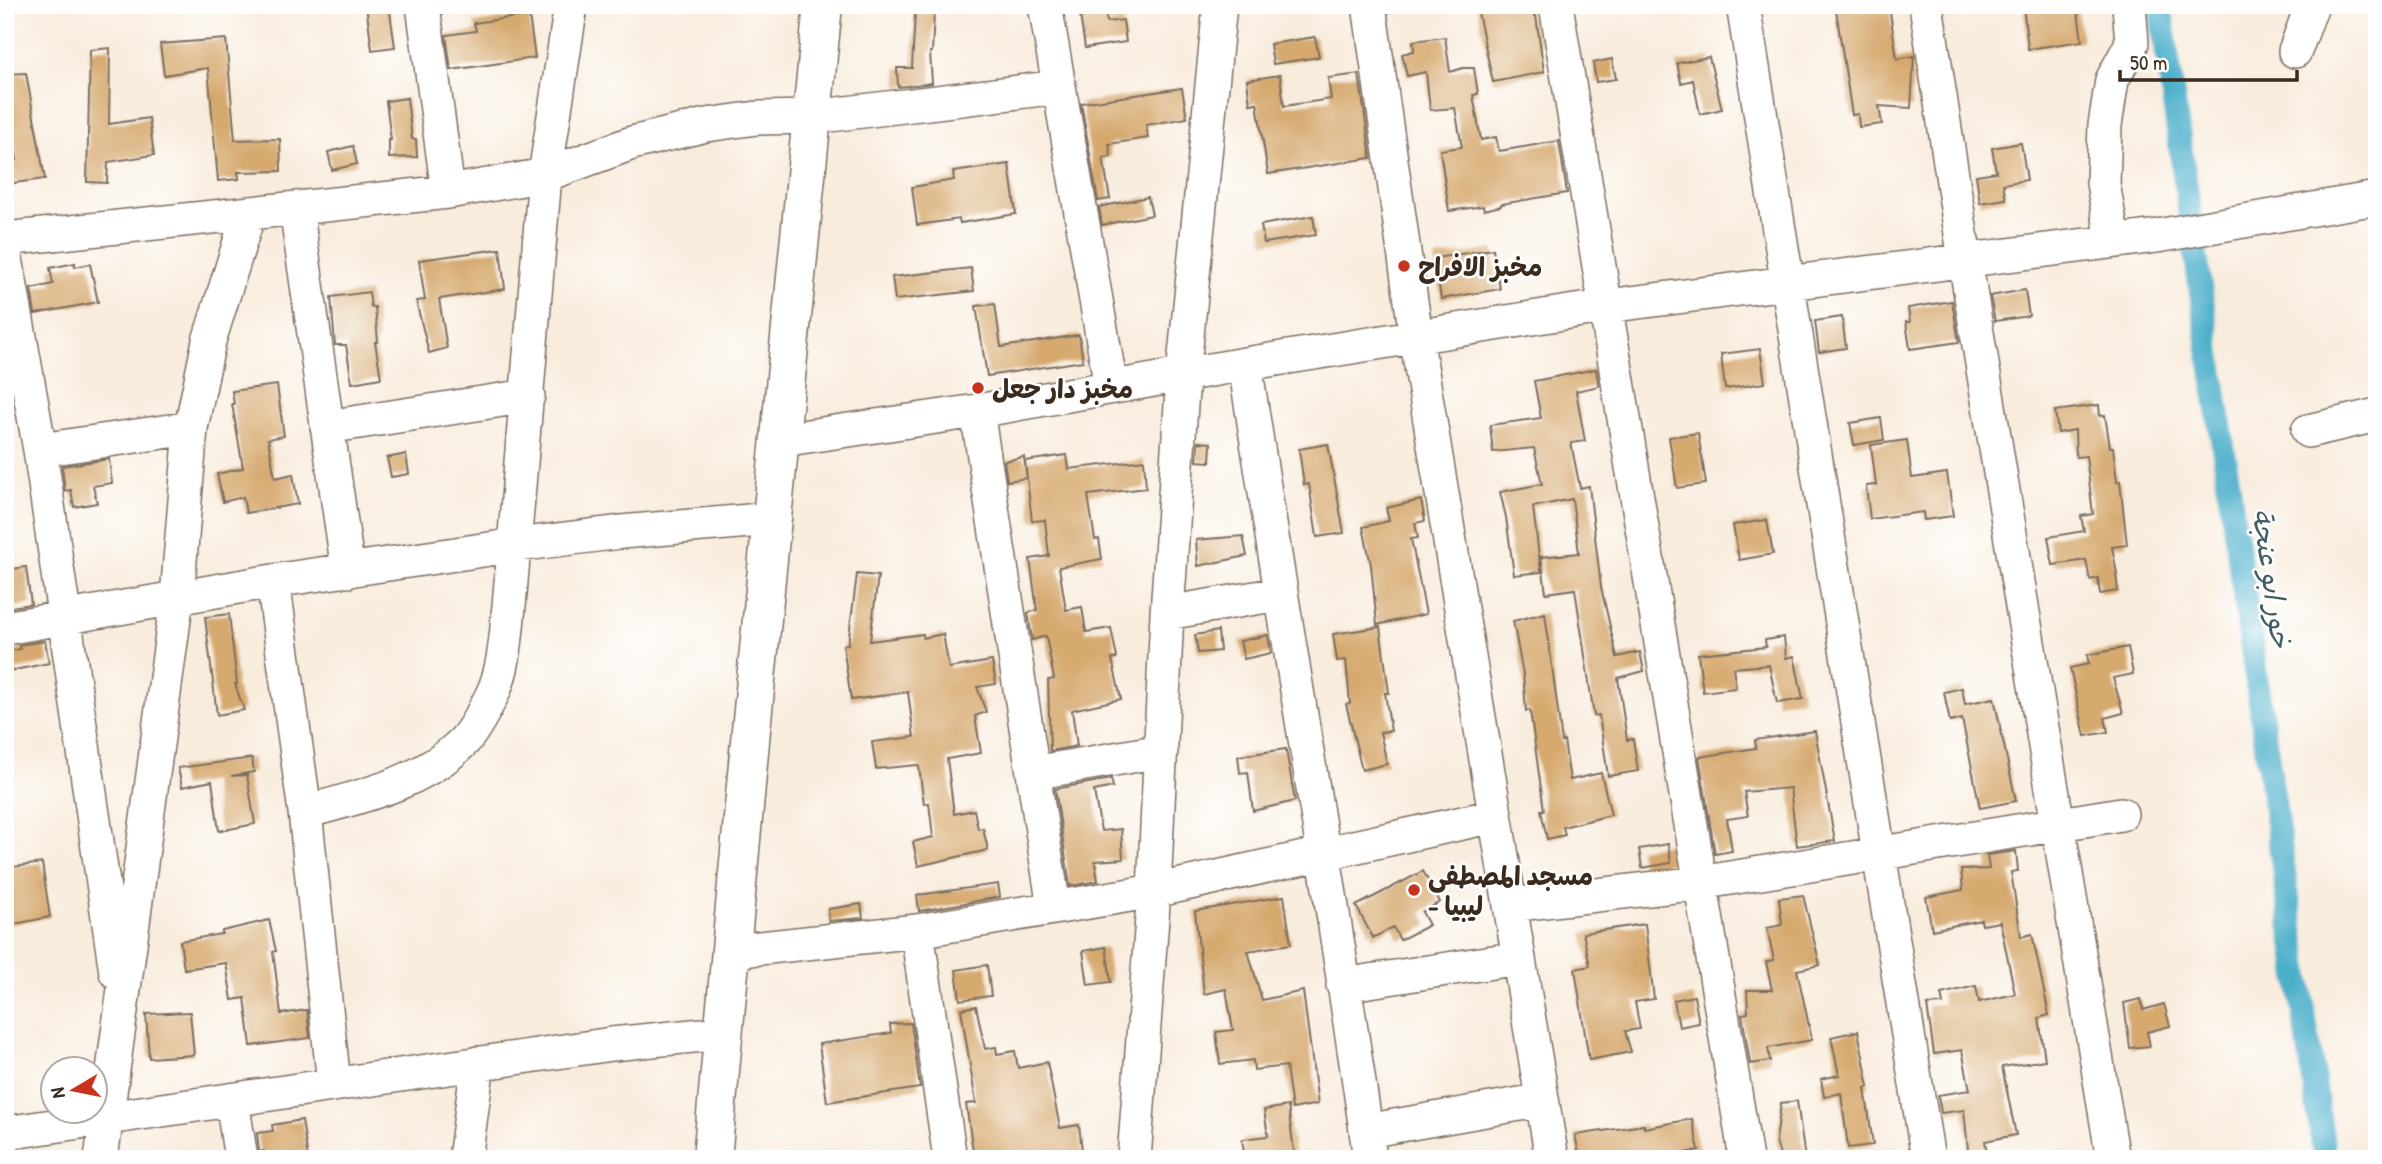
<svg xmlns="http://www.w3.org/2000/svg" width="2382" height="1164" font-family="'Patrick Hand','Playpen Sans Arabic',sans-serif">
<rect width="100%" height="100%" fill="#fff"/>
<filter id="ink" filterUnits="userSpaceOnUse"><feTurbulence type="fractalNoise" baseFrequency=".0143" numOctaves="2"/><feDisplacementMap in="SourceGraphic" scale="14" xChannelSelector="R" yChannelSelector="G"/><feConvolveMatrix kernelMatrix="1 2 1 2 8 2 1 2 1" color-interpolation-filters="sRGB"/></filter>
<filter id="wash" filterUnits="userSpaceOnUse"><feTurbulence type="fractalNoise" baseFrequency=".00686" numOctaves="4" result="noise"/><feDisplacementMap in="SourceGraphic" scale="28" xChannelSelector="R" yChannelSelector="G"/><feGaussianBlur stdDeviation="1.57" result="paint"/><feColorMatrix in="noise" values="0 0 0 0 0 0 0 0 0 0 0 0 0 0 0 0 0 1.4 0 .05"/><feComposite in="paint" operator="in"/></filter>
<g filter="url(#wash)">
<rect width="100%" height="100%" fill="#f8ecdc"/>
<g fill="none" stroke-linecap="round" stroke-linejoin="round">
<path stroke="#4bafca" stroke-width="24" d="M 2160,5 L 2325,1159"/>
</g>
<g id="blocks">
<path fill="#d6a96e" d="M 366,5 L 389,5 L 395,47 L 372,50 Z
M 1490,5 L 1531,5 L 1534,16 L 1536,16 L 1544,72 L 1493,82 L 1477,8 Z
M 1874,5 L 1889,5 L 1897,59 L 1914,56 L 1911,108 L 1879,106 L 1882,124 L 1859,127 L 1858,114 L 1852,115 L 1836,10 Z
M 2023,5 L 2077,5 L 2082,41 L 2028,49 Z
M 1105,11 L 1107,22 L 1123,20 L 1126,42 L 1085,48 L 1080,15 Z
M 915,12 L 934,13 L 932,52 L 930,52 L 932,83 L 898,87 L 897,68 L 912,68 Z
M 529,15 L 535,58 L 451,70 L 446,35 L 476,31 L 474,23 Z
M 1315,37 L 1319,57 L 1273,64 L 1270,44 Z
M 1445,37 L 1450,72 L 1463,68 L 1474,68 L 1478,94 L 1473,95 L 1481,140 L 1496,137 L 1499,151 L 1559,141 L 1567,193 L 1501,204 L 1501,206 L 1484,210 L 1483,206 L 1449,211 L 1440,150 L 1462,147 L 1455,108 L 1430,110 L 1426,72 L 1407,76 L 1402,54 L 1414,51 L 1413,41 Z
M 226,39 L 235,140 L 280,139 L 281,171 L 238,172 L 239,179 L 218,181 L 208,68 L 164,75 L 160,44 Z
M 110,48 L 109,124 L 149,118 L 154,155 L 108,162 L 107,183 L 87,182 L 90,50 Z
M 1709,57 L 1722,109 L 1700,114 L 1693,80 L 1681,83 L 1677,63 Z
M 1612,59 L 1616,79 L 1596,82 L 1593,63 Z
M 26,73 L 45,179 L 5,184 L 5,162 L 17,160 L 5,74 Z
M 1359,74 L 1371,158 L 1268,174 L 1257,103 L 1250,104 L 1247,80 L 1280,75 L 1284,106 L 1331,99 L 1328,78 Z
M 1182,88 L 1187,118 L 1146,125 L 1148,138 L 1109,144 L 1111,157 L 1103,158 L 1110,199 L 1098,201 L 1081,103 Z
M 407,98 L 412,139 L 416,139 L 417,157 L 389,158 L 389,140 L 391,140 L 386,101 Z
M 2021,143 L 2027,180 L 2003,184 L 2006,199 L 1980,203 L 1976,175 L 1996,172 L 1992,148 Z
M 353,146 L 357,164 L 332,170 L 328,152 Z
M 1009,164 L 1016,214 L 960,223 L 959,219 L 917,225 L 912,187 L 954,180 L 953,172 Z
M 1148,197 L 1152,215 L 1102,225 L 1099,207 Z
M 1313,216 L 1316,235 L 1264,243 L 1261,225 Z
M 500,249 L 505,289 L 439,299 L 447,348 L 429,353 L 416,301 L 425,300 L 419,260 Z
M 1493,249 L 1500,289 L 1441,299 L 1435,258 Z
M 75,263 L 75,267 L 90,264 L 98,302 L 35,314 L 31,289 L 53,284 L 50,268 Z
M 971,268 L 974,291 L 895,300 L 892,277 Z
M 2025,290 L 2029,316 L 1995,321 L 1990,296 Z
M 369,292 L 371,307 L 375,307 L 378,342 L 375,342 L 381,378 L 352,383 L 346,345 L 335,345 L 331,297 Z
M 1952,301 L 1959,342 L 1910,349 L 1906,322 L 1910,322 L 1908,308 Z
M 995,304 L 1001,347 L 1079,335 L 1083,361 L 987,376 L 976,306 Z
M 1842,317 L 1846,348 L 1819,352 L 1815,321 Z
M 1760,349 L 1765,383 L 1725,389 L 1721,354 Z
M 1596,369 L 1599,386 L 1576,391 L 1585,441 L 1571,443 L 1580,488 L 1589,486 L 1601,587 L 1617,657 L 1640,652 L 1644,671 L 1618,678 L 1627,740 L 1633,739 L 1638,771 L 1608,776 L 1599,715 L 1594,716 L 1575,589 L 1546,593 L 1541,557 L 1579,553 L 1572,499 L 1533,507 L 1541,572 L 1514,575 L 1506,517 L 1500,492 L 1542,484 L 1534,448 L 1493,452 L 1490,425 L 1541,418 L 1534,381 Z
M 277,385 L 284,436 L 268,439 L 275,478 L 293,474 L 298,504 L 246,513 L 243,497 L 223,502 L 217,474 L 243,468 L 232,404 L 234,404 L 232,391 Z
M 2099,405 L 2100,416 L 2105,415 L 2110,447 L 2113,447 L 2117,482 L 2120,481 L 2127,545 L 2112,547 L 2117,574 L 2116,574 L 2118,591 L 2100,594 L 2098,578 L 2090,580 L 2086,560 L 2053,565 L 2048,537 L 2084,531 L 2081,516 L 2093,514 L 2086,456 L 2076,457 L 2075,430 L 2058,433 L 2055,411 Z
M 1881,418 L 1884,440 L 1854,445 L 1850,423 Z
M 1698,433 L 1706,484 L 1677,488 L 1669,437 Z
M 1907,440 L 1912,478 L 1947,473 L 1953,516 L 1924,520 L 1923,512 L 1870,519 L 1866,486 L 1876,485 L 1871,445 Z
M 1198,442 L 1211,443 L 1210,462 L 1197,461 Z
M 1328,444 L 1344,533 L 1317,537 L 1309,484 L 1304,485 L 1299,449 Z
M 406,454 L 409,474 L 391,477 L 387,458 Z
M 1067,455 L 1069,469 L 1144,460 L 1146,488 L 1088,495 L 1095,540 L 1099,539 L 1102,559 L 1059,567 L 1066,610 L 1082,607 L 1086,632 L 1111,628 L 1117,658 L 1112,659 L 1121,699 L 1072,710 L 1077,746 L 1050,751 L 1048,680 L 1054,679 L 1046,636 L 1032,640 L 1028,613 L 1037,610 L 1030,559 L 1049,556 L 1045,520 L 1032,521 L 1025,461 Z
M 1024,457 L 1027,478 L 1007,481 L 1004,461 Z
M 109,459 L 112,483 L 93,486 L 97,503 L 74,507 L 71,490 L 65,491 L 62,466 Z
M 1421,500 L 1425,521 L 1415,523 L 1418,538 L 1411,539 L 1426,614 L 1377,625 L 1371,565 L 1363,527 L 1389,521 L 1386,508 Z
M 1767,520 L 1773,554 L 1739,560 L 1733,525 Z
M 1243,536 L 1247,556 L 1198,566 L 1196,540 Z
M 26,567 L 31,604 L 5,608 L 5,570 Z
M 857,574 L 878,576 L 870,641 L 923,634 L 923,638 L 943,634 L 949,668 L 992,661 L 996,684 L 977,687 L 986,712 L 975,716 L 981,753 L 947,759 L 954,814 L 974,810 L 978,829 L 983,828 L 988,850 L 918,866 L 913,842 L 933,837 L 929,803 L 924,804 L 919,767 L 917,765 L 876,769 L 872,742 L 914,737 L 908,692 L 851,700 L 843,645 L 848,644 Z
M 1545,613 L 1562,742 L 1564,741 L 1570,780 L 1601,773 L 1611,815 L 1563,827 L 1565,835 L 1547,839 L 1541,810 L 1544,810 L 1530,710 L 1526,711 L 1523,674 L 1513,621 Z
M 229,614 L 237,684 L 235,684 L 244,710 L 217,715 L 205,617 Z
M 1380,627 L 1389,693 L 1385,693 L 1391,731 L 1380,732 L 1387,764 L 1362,770 L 1346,704 L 1350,703 L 1346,660 L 1337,661 L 1333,634 Z
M 1218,631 L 1220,651 L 1198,653 L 1195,635 Z
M 1268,635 L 1271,653 L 1244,659 L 1240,641 Z
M 1784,637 L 1786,658 L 1794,656 L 1803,699 L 1777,703 L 1769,665 L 1733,668 L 1736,688 L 1703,692 L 1698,654 L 1766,647 L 1765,640 Z
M 45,641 L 49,663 L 5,672 L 5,652 L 20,649 L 19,645 Z
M 2128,647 L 2133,674 L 2113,678 L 2123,713 L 2105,718 L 2108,732 L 2085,736 L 2070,668 L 2089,664 L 2087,655 Z
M 1962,688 L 1965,704 L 1994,698 L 2016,801 L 1980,808 L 1962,719 L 1950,722 L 1944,692 Z
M 1815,731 L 1835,841 L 1797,846 L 1790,788 L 1744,792 L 1748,816 L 1727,819 L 1732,851 L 1715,854 L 1699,757 L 1756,748 L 1755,740 Z
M 1286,749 L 1295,801 L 1253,811 L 1248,772 L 1240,773 L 1238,756 Z
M 252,758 L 254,772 L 231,776 L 247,775 L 255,824 L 219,831 L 212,781 L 182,787 L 178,768 Z
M 1111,779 L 1113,787 L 1094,791 L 1101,831 L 1121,829 L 1123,859 L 1095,861 L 1098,881 L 1070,886 L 1055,789 Z
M 1668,844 L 1671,863 L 1642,868 L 1639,849 Z
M 2016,851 L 2018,871 L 2011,872 L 2021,937 L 2032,934 L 2049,1015 L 2039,1018 L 2045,1060 L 2002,1067 L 2016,1135 L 1985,1141 L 1988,1159 L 1969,1159 L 1964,1110 L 1941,1113 L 1938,1095 L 1970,1090 L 1962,1050 L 1934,1054 L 1927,1005 L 1943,1004 L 1941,994 L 1976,986 L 1979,1002 L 2015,994 L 2000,922 L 1982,925 L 1981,920 L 1932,930 L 1926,897 L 1963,890 L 1961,870 L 1989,869 L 1987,855 Z
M 42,863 L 50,917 L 5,926 L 5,868 Z
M 1423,871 L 1440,902 L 1422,912 L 1429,925 L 1400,940 L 1393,927 L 1373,938 L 1356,906 Z
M 998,884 L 1000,897 L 919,911 L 917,895 Z
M 1803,895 L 1820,965 L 1797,970 L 1812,1040 L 1768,1048 L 1770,1061 L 1750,1064 L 1742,1014 L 1748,1013 L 1747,990 L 1772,990 L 1766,962 L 1774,960 L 1767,928 L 1782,925 L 1779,898 Z
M 1284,896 L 1291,944 L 1248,951 L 1262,1000 L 1303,991 L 1318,1104 L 1292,1109 L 1286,1066 L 1254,1070 L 1253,1060 L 1220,1064 L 1216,1032 L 1233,1030 L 1226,989 L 1204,994 L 1195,911 Z
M 861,904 L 863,918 L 829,921 L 828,909 Z
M 269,920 L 276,951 L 273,952 L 281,1014 L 307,1010 L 310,1038 L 251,1046 L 245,998 L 232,1000 L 226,963 L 184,969 L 180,941 L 222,934 L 222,931 Z
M 1645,924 L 1654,999 L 1635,1002 L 1640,1029 L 1625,1031 L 1631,1052 L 1589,1060 L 1575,969 L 1590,966 L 1583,933 Z
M 1106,947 L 1111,982 L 1088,985 L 1083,951 Z
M 987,965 L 991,996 L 960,1000 L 956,970 Z
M 1694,996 L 1699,1023 L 1679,1027 L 1674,1000 Z
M 2141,999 L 2143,1010 L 2164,1004 L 2170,1026 L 2147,1032 L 2150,1046 L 2130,1048 L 2124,1003 Z
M 976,1006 L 985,1049 L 996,1047 L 997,1054 L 1015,1051 L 1018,1068 L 1047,1062 L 1060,1128 L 1079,1125 L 1083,1159 L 1005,1159 L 1004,1154 L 974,1158 L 966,1104 L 976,1103 L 961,1009 Z
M 190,1012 L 194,1055 L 149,1058 L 146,1014 Z
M 911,1023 L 920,1088 L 827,1102 L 819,1044 L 891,1033 L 890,1024 Z
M 1858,1031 L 1869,1087 L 1865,1088 L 1873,1145 L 1848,1148 L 1841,1093 L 1824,1097 L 1821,1079 L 1839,1075 L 1831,1037 Z
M 1797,1101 L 1805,1159 L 1781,1159 L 1776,1141 L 1781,1103 Z
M 1288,1106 L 1295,1159 L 1245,1159 L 1242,1139 L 1268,1136 L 1264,1110 Z
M 1692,1119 L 1699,1150 L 1657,1159 L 1580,1159 L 1575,1135 L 1644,1125 L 1644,1128 Z
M 302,1120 L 308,1159 L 265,1159 L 264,1151 L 259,1152 L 257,1133 L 273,1131 L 272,1125 Z"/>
</g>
</g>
<g filter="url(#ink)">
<use href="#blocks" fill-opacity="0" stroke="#7d6e60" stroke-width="2"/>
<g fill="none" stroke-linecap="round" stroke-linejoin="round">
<defs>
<path id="minor" d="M 423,5 L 448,192
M 1045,5 L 1111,387
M 1369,5 L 1416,336 L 1552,1159
M 1556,5 L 1746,1159
M 1743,5 L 1928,1159
M 1926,5 L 1965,260 L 2113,1159
M 2295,51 L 2312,5
M 296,208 L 348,571
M 5,239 L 448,192 L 545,175 L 632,143 L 706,125 L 757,118 L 813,117 L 1059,87
M 2113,241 L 2103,183 L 2105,125 L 2112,80 L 2132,43 L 2129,5
M 5,253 L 40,450 L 116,972
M 1245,364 C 1285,629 1333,893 1370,1159
M 977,411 L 1054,908
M 327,427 L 528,396
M 2308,431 L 2377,415
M 781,440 L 977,411 L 1245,364 L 1607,306 L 2157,236 L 2377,198
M 40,450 L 191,428
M 273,581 L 305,812 L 334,1084
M 1167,613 L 1279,594
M 5,628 L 273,581 L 516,545 L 621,532 L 773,519
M 1033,773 L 1161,751
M 305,812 C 360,797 423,783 464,741 C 475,729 485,709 492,695 C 505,668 506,635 509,606 L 545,175 L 571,5
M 1510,905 L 1700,883 L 2121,814
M 917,931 L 950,1159
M 732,951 L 917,931 L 1154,891 L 1494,816
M 1343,985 L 1519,958
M 232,1100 L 241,1159
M 1366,1131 L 1542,1100
M 5,1133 L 612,1044 L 723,1033
M 101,1159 L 177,597 L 191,428 L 209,341 L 249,213
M 465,1159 L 478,1063
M 1134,1159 L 1154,891 L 1167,613 L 1183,376 L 1220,5"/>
<path id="highway" d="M 712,1159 L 751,730 L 823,5"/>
</defs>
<use href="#minor" stroke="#7d6e60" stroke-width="36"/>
<use href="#highway" stroke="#7d6e60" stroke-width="41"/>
<use href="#minor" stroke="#fff" stroke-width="33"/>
<use href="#highway" stroke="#fff" stroke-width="38"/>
</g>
</g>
<g fill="#c8321e" stroke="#fff" stroke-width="2.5">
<circle cx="1404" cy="266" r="7"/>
<circle cx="978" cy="388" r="7"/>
<circle cx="1414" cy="890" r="7"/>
</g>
<g text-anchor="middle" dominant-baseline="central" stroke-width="5" stroke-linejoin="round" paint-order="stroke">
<g font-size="26" font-weight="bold" fill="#3b2a1e" stroke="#fff" text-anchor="start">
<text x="1418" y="266">مخبز الافراح</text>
<text x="992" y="388">مخبز دار جعل</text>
<text x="1428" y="875">مسجد المصطفى<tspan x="1428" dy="30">- ليبيا</tspan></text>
</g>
<g font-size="28" font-style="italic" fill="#415f63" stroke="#fff">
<text transform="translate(2272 578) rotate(82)">خور ابو عنجة</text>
</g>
</g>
<rect width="2382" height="1164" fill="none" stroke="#fff" stroke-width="28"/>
<g transform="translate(74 1090) rotate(260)"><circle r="33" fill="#ffffff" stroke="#b1aaa5" stroke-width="2"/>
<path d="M0-5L12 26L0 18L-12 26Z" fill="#c8321e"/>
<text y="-10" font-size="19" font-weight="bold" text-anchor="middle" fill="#3b2a1e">N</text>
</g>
<path d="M2120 70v10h177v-10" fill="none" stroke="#3b2a1e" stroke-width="3.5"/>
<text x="2130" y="70" font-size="21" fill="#3b2a1e" stroke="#ffffff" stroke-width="5" paint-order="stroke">50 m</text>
</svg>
